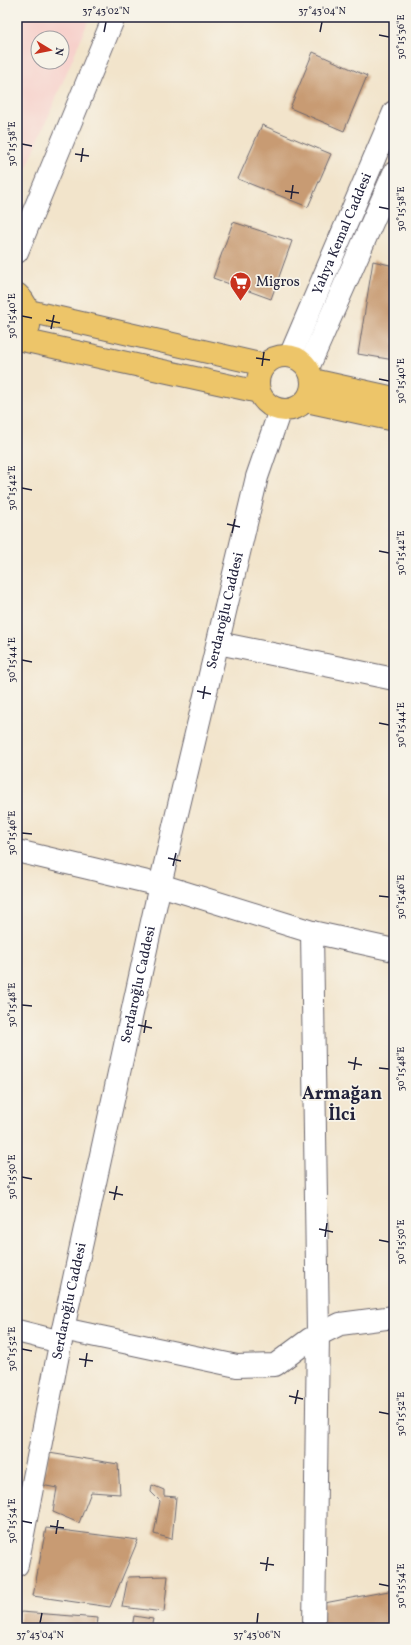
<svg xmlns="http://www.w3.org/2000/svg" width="411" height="1645" font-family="Vollkorn,serif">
<rect width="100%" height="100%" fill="#f7f3e8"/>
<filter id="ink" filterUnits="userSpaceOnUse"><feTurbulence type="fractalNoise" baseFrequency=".025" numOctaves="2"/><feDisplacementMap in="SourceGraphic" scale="8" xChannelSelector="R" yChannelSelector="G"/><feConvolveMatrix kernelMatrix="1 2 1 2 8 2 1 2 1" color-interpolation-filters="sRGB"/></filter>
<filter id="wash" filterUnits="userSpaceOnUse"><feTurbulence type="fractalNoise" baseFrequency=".012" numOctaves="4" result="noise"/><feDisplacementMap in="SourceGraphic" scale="16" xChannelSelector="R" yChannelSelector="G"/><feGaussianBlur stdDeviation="0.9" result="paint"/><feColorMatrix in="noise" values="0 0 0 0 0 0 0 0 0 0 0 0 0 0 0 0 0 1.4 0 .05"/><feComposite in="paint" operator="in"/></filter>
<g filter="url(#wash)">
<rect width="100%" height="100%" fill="#f2e4cb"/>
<path fill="#f7d0cb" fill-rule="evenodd" d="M 17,17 L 90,17 L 17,191 ZM 38,38 L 62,38 L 62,62 L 38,62 Z"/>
<g id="blocks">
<path fill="#c89b73" d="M 313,52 L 367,76 L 344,131 L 290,108 Z
M 262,125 L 331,154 L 308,207 L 238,179 Z
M 233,222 L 292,241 L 271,299 L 213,278 Z
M 373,261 L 394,266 L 394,360 L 358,354 Z
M 49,1453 L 118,1464 L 120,1494 L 91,1492 L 79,1523 L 53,1512 L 57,1488 L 41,1485 Z
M 152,1485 L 164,1490 L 164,1496 L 176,1497 L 172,1539 L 154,1534 L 160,1501 L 151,1492 Z
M 46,1528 L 138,1540 L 110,1607 L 33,1596 Z
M 168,1576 L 164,1612 L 122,1607 L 128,1577 Z
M 394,1590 L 394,1628 L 321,1628 L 319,1604 Z
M 21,1612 L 98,1618 L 97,1628 L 18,1628 Z
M 134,1616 L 153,1619 L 151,1628 L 132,1628 Z"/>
</g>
</g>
<g filter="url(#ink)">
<use href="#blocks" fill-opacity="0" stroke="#6b666d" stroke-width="1"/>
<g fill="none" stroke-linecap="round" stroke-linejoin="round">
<defs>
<g id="minor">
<path d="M 17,252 L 114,17"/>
<path id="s1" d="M 290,356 L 394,112"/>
<path d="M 308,368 L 394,173"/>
<path d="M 218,643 L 394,679"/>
<path d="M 17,851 L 160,885 L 312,932 L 394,950"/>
<path d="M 312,932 L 318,1334 L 314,1628"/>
<path d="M 63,1329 L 237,1366 L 275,1365 L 310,1339 L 340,1324 L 394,1317"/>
<path d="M 17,1331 L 61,1342"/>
<path id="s2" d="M 17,1565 L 63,1329 L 160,885 L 257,477 L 280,410"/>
</g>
<path id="major" d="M 17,294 C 26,302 31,314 29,326
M 29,311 L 264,365
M 22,340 L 259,392
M258 383a27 27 0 1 1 54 0a27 27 0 1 1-54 0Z
M 313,380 L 394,398
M 306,401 L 394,420"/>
</defs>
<use href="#minor" stroke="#6b666d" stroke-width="24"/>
<use href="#major" stroke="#6b666d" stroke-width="24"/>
<use href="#minor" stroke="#fff" stroke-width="22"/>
<use href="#major" stroke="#edc569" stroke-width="22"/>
</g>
</g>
<path fill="none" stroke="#22223b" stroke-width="1.5" d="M 104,32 L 106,22M 320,32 L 322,22M 379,35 L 389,37M 22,144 L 32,146M 75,154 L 89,156M 81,162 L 83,148M 285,191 L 299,193M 291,199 L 293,185M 379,207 L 389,209M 22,316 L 32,318M 46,320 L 60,323M 51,329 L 54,315M 256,358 L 270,360M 262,366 L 264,352M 379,379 L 389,381M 22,488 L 32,490M 227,524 L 240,527M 232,533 L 235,519M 379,551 L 389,553M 22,660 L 32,662M 197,691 L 211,694M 203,699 L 205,686M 379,723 L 389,725M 22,833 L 32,834M 168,858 L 181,861M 173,866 L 176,853M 379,896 L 389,897M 22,1005 L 32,1006M 138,1025 L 152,1028M 144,1033 L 146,1020M 348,1062 L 362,1065M 379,1068 L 389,1069M 354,1070 L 356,1057M 22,1177 L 32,1179M 109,1192 L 123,1195M 114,1200 L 117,1186M 319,1229 L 333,1232M 325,1237 L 327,1223M 379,1240 L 389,1242M 22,1349 L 32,1351M 79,1359 L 93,1361M 85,1367 L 87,1353M 289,1396 L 303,1399M 295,1404 L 298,1390M 379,1412 L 389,1414M 22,1521 L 32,1523M 50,1526 L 64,1528M 56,1534 L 58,1520M 260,1563 L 274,1565M 266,1571 L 268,1557M 379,1584 L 389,1586M 40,1623 L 42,1613M 257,1623 L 258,1613"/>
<defs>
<symbol id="supermarket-pin" viewBox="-11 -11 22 30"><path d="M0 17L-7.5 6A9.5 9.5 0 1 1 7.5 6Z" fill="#c8321e" stroke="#f7f3e8"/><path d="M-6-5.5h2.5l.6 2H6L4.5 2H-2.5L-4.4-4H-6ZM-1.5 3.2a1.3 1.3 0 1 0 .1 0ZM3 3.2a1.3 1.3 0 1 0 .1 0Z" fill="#fff"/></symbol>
</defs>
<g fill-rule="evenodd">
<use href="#supermarket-pin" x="228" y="270" width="25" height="34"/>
</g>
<g text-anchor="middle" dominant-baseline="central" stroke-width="3.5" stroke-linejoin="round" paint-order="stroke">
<g font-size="14" fill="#22223b" stroke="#f7f3e8">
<text stroke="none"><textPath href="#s1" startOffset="133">Yahya Kemal Caddesi</textPath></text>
<text stroke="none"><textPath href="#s2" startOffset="977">Serdaroğlu Caddesi</textPath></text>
<text stroke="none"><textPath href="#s2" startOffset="593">Serdaroğlu Caddesi</textPath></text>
<text stroke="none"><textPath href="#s2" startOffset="269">Serdaroğlu Caddesi</textPath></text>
</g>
<g font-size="14" fill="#22223b" stroke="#f7f3e8" text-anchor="start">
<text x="256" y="282">Migros</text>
</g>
<g font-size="18" font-weight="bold" fill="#22223b" stroke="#f7f3e8">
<text x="342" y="1094">Armağan<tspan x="342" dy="21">İlci</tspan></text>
</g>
</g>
<rect width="411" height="1645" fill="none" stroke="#f7f3e8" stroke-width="44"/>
<g transform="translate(50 50) rotate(100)"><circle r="19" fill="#f7f3e8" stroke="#a29fa3"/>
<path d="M0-3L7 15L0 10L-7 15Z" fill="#c8321e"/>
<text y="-6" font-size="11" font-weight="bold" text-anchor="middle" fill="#22223b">N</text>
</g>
<rect x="22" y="22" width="367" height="1601" fill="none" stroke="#22223b" stroke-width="1.5"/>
<g font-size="10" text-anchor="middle" fill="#22223b">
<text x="106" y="14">37°43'02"N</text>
<text x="322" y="14">37°43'04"N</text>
<text transform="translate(400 37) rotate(-90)" y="4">30°15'36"E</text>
<text transform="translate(11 144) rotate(-90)" y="4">30°15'38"E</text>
<text transform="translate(400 209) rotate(-90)" y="4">30°15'38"E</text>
<text transform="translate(11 316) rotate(-90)" y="4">30°15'40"E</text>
<text transform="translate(400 381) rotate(-90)" y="4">30°15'40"E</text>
<text transform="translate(11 488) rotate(-90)" y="4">30°15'42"E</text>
<text transform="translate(400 553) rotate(-90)" y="4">30°15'42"E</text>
<text transform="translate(11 660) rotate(-90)" y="4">30°15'44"E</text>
<text transform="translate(400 725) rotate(-90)" y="4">30°15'44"E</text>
<text transform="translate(11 833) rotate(-90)" y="4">30°15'46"E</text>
<text transform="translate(400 897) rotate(-90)" y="4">30°15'46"E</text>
<text transform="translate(11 1005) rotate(-90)" y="4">30°15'48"E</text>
<text transform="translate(400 1069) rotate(-90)" y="4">30°15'48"E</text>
<text transform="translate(11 1177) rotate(-90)" y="4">30°15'50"E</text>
<text transform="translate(400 1242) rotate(-90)" y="4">30°15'50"E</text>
<text transform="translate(11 1349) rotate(-90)" y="4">30°15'52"E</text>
<text transform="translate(400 1414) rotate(-90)" y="4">30°15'52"E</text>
<text transform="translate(11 1521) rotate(-90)" y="4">30°15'54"E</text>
<text transform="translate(400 1586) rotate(-90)" y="4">30°15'54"E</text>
<text x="40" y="1638">37°43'04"N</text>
<text x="257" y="1638">37°43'06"N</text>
</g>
</svg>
